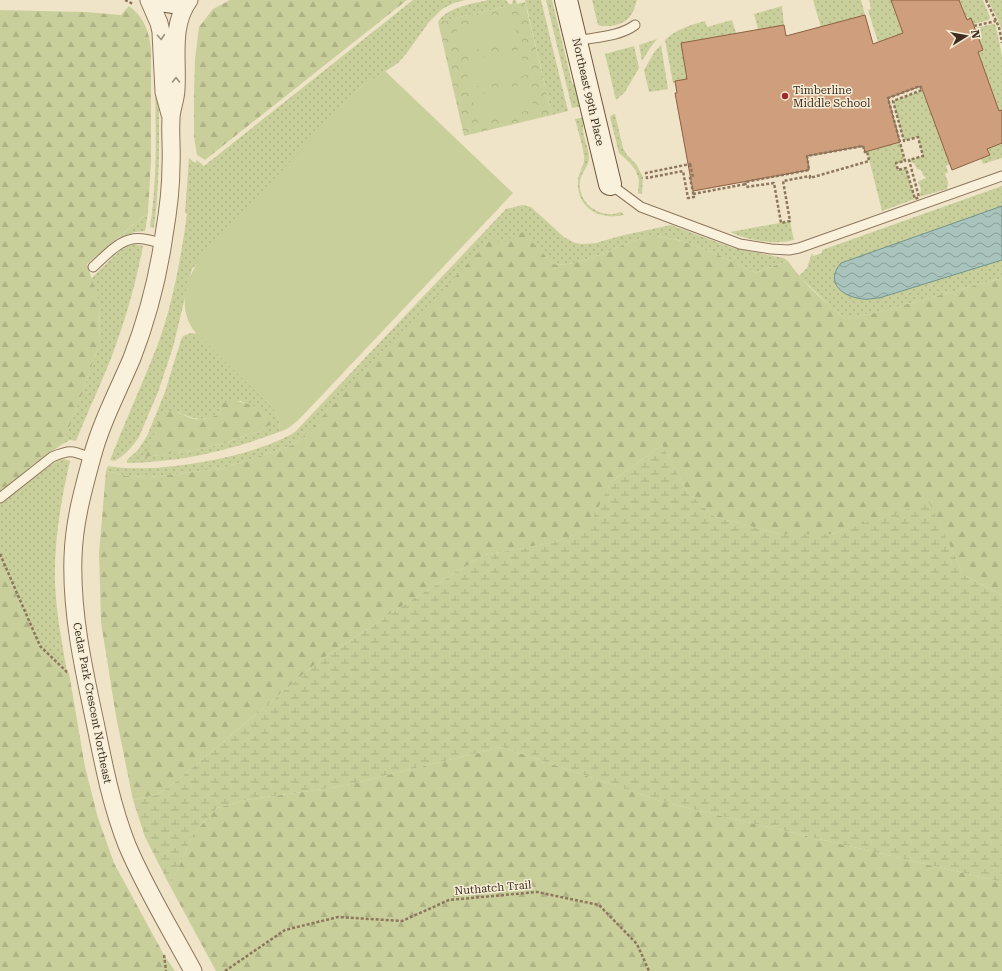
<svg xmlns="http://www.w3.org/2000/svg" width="1002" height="971" font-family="'Roboto Serif',serif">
<defs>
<pattern id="grass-dots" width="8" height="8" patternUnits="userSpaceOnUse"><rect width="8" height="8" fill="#c9cf9b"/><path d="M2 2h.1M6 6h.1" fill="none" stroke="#aeb285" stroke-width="1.8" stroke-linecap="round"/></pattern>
<pattern id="forest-firs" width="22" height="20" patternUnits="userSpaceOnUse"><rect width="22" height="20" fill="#c9cf9b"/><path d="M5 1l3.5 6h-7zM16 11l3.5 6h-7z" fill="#aeb285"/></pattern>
<pattern id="wetland-marsh" width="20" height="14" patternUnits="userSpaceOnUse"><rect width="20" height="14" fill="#c9cf9b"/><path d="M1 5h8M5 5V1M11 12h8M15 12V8" fill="none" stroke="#aeb285"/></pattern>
<pattern id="park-crowns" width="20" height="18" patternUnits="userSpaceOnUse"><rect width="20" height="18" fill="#c9cf9b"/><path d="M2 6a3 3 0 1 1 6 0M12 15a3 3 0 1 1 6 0" fill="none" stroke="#aeb285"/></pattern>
<pattern id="water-waves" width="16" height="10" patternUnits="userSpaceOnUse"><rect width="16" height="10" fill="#a9c4bc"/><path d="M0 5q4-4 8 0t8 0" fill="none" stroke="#8ba098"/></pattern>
</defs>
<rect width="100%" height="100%" fill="#f0e4c8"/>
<path fill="url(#grass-dots)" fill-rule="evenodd" d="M 413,0 L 465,0 L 454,3 L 442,9 L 429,22 L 406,54 L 398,63 L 360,88 L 192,269 L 173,347 L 158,392 L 139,437 C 133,446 125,455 115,461 L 110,460 C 125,421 143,383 158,344 C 173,302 181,258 187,214 L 185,213 L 189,158 L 195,163 L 197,160 L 204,166 Z
M 488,0 L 506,0 L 509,4 L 512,4 L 513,0 L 516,0 L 517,4 L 438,22 C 447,7 472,4 488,0 Z
M 525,0 L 541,0 L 568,111 L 552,115 Z
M 546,0 L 552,0 L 572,83 L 578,88 L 584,106 L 572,108 Z
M 592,0 L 637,0 C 635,5 634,11 631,15 C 625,25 608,28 598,25 Z
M 813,0 L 861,0 L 865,15 L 821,27 Z
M 869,0 L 891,0 L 903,33 L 878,42 L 868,10 L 871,9 Z
M 959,0 L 983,0 L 990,17 L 989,20 L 973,24 L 971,19 L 967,20 Z
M 988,0 L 1002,0 L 1002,29 Z
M 782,6 L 784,25 L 758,29 L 754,14 Z
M 732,20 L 736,33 L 681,43 L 687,79 L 673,83 L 665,40 C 676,29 691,25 705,21 L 707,27 Z
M 993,24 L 995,24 L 996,27 L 1002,55 L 1002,115 L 1000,111 L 997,111 L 992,100 L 994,98 L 978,52 L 983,50 L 975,28 Z
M 657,39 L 650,48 L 642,61 L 639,45 Z
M 661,45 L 668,89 L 649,92 L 644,70 L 655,51 Z
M 634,46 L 639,68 L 625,92 L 616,100 L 605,54 Z
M 154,48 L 158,48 C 158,108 162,168 154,228 L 150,227 C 159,168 155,108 154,48 Z
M 922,90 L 950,164 L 946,166 L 948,172 L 945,174 L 948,182 L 947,189 L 919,197 C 921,192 922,188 918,183 L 919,181 L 926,178 L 923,175 L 921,170 L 917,169 L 914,163 L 910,162 L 909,160 L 923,156 L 918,137 L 904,141 L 893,101 Z
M 615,114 L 623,148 L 627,155 L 636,164 L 643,177 L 642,194 L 638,193 L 639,180 L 636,171 L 630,163 L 619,153 L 610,117 L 612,115 Z
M 586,117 C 586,121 583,124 583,128 C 583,138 589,148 589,158 C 589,166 581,173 580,181 C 578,199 592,213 609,214 C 613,215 617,213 621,212 L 624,215 C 600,221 576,208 578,181 C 578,174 583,168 584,161 C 586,155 577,127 575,119 Z
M 900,142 L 905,161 L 896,164 L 898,170 L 906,168 L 915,199 L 882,211 L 867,151 Z
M 1002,143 L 1002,158 L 983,164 L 981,159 L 990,155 L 987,149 Z
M 1002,186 L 1002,206 L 841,263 C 836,272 832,277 837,287 L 864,299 L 879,298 L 1002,260 L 1002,278 L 875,313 L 846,318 L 831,307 L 799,276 L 807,268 L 812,253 L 813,256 L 822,253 L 822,250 Z
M 523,205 L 531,207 L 564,237 L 575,243 L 582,244 L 596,243 L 620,236 L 671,225 L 733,248 L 784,258 L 788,261 L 755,273 C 731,261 675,232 649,237 C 622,242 579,269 553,264 L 523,233 L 514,235 L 302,438 L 293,445 L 220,469 L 150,477 L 127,476 L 106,471 L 108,466 C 154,475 255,457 295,432 L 506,209 Z
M 148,212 L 145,231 L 135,232 L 118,238 Z
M 790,221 L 794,240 C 771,245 751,241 730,232 Z
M 132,244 L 143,246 C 136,283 126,318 113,353 C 102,382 88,411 76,441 L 70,440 L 61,445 L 72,421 L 99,345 L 100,306 L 91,279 L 121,249 Z
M 191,333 L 198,334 L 274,409 L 280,422 L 279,432 C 229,451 181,462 127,463 L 127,460 L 138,450 L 147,436 L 165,392 L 181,340 L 183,336 ZM 241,401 L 267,414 L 263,430 L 224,443 L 192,451 L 145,457 L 178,412 C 194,419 201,422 219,414 L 222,404 Z
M 64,459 L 70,461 C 61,500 54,541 55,582 C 56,612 62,642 67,672 L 40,646 L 0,554 L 0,500 L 57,461 Z"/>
<path fill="url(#forest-firs)" d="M 230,0 L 407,0 L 205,160 L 197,155 L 194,137 L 194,94 L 195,59 L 199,27 L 213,9 Z
M 129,6 C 144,17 149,31 151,49 L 151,161 L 148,212 L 87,264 L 100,306 L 99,345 L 72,421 L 61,445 L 30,467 L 0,495 L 0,10 L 85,12 L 121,15 Z
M 523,232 L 553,264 C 579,269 622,242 649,237 C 675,232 731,261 755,273 L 788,261 C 804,284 824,302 846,318 L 875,313 L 1002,278 L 1002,595 L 964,575 L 929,503 L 831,534 L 780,534 L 715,517 L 688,493 L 662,445 L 611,482 L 588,530 L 555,542 L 484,555 L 405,604 L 319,661 L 174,783 L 156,795 L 133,800 L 116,716 L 101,622 L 99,553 L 106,471 L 127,476 L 150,477 L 220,469 L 293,445 L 302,438 L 493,237 L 502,245 L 514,235 Z
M 230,400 C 240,401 267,408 270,418 C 270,419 271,424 271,425 L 264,427 L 263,430 L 224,443 L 192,451 L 145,457 C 153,446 155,419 166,413 C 176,407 185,418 195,419 C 202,420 213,417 219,414 L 222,404 Z
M 0,554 L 40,646 L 67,672 L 69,673 L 85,767 L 98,818 L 114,863 L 164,955 L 175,971 L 0,971 Z
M 502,747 L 666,803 L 1002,882 L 1002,971 L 216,971 L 170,886 L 194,833 L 217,808 L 246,800 L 338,787 Z"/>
<path fill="url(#wetland-marsh)" d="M 662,445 L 688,493 L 715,517 L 780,534 L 831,534 L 929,502 L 964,575 L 1002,595 L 1002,882 L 666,803 L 502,747 L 338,787 L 246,800 L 217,808 L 194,833 L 170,886 L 145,837 L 133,800 L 156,795 L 174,783 L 319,661 L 405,604 L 484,555 L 555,542 L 587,530 L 611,482 Z"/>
<path fill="url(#park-crowns)" d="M 525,2 L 552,115 L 464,136 L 438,22 Z"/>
<path fill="#c9cf9b" d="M 512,14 L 518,40 L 462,53 L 456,27 Z
M 520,49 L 526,75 L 470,88 L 464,62 Z
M 385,71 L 513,193 L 308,410 C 299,419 291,429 279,432 L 280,422 L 274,409 L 195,332 C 175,306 187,274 206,251 L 353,95 L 360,88 Z
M 528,83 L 534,109 L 478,123 L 472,96 Z"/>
<path fill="url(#water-waves)" stroke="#6f938a" d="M 1002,206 L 1002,260 L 879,298 C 874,298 868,300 863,299 C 843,297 824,283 841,263 Z"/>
<path fill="#cf9f7d" stroke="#8d5f41" d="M 891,0 L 959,0 L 967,20 L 971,18 L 983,50 L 978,52 L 999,111 L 1002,110 L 1002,143 L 987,149 L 990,155 L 952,170 L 921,86 L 888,98 L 900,142 L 865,152 L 863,146 L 807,156 L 809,170 L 693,191 L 675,93 L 677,93 L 675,81 L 687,79 L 681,43 L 784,25 L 786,36 L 865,15 L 873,44 L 903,33 Z"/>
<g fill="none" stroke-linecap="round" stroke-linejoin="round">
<defs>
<path id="lane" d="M 576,41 C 595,37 619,37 635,25
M 610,184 L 641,207 L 740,244 L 771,249 L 789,250 L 799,248 L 1002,176
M 93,267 C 108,254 122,235 144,239 C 151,240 157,242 163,244
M 0,498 L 52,457 C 71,449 73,451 91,458"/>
<path id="street" d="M 149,0 L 159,23 L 161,32 L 164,92 L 170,114
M 189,0 C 170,26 178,60 176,89 C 176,99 171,109 171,119 C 170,134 172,150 171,165 C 171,188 168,212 164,235 C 158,278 147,319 132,358 C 118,391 101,423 92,457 C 83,490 74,522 73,557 C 71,614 84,671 96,727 C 104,767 112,807 127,845 C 145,888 171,930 193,971"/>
<path id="secondary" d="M 159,0 L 174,2 L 179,0
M 566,0 L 610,184"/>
</defs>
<use href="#lane" stroke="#8d765c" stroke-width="11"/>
<use href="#street" stroke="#8d765c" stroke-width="19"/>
<use href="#secondary" stroke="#6f573f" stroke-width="24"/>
<path stroke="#8d765c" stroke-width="2.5" stroke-dasharray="3 2" stroke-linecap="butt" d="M 125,0 L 133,4
M 986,0 L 999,27 L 1002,43
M 974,26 L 996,21
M 920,86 L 922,90 L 893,101 L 904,141 L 918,137 L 923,156 L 909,160 L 919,197 L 915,199 L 906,168 L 898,170 L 896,163 L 905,161 L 888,98 Z
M 863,146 L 865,152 L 867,151 L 869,161 L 810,178 L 810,176 L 783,181 L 790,221 L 781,223 L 774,183 L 746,187 L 745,182 L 809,170 L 807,156 Z
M 690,164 L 693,177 L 690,178 L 694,197 L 688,198 L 683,171 L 647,178 L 646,173 Z
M 693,194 L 746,184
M 0,554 L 40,646 L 67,672 L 68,672
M 164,955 L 166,971
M 225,971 L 285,930 L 338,917 L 402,921 L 449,900 L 537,892 L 599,905 L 637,944 L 649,971"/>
<use href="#lane" stroke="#faf1dc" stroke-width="9"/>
<use href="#street" stroke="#faf1dc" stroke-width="17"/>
<use href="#secondary" stroke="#faf1dc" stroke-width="22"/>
</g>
<defs><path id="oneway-chevron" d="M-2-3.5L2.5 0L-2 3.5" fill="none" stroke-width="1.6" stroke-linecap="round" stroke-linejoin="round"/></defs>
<g stroke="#9c907e">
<use href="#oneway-chevron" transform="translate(161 37) rotate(85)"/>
<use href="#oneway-chevron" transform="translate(176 80) rotate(-90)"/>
</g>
<circle fill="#9e2a2b" stroke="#f7eed8" stroke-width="1.5" cx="785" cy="96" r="4"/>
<g text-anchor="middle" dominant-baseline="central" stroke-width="3" stroke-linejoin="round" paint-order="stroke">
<g font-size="11" fill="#3d2e20" stroke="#f7eed8" text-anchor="start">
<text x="793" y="90">Timberline<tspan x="793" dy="13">Middle School</tspan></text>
</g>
<g font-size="11" fill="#3d2e20" stroke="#f7eed8">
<text transform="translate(588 92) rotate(77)">Northeast 99th Place</text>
<text transform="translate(92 703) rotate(79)">Cedar Park Crescent Northeast</text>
<text transform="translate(493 888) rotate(-5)">Nuthatch Trail</text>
</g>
</g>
<g transform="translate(966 36) rotate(79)" stroke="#f7eed8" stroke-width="3" paint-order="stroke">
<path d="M0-3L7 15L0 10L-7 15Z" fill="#3d2e20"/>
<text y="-6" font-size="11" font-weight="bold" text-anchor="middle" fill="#3d2e20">N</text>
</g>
</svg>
